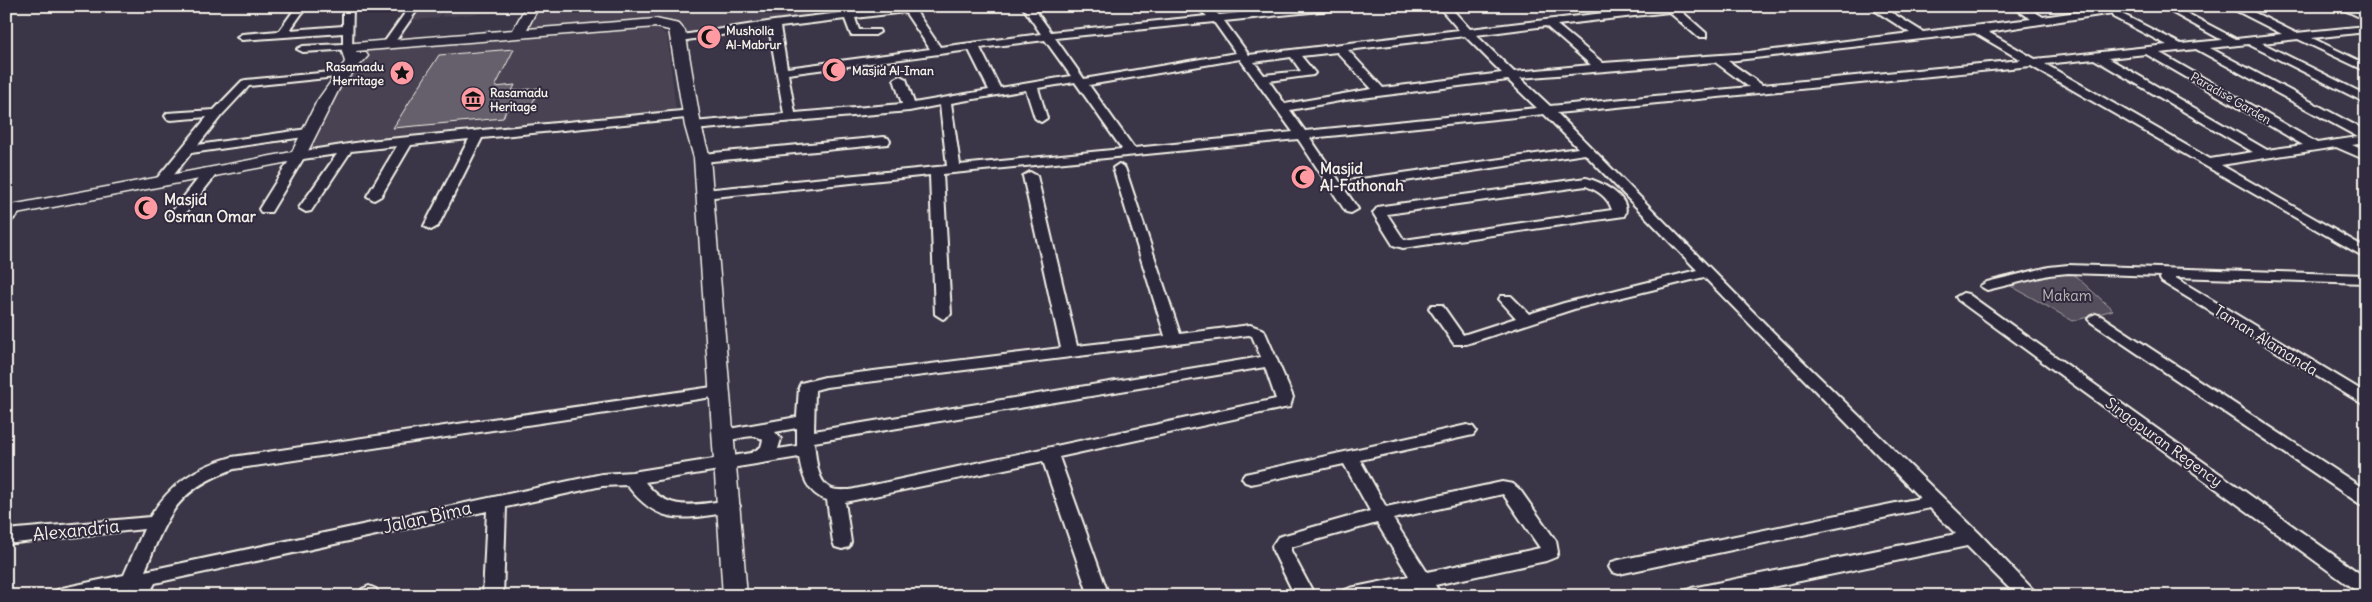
<svg xmlns="http://www.w3.org/2000/svg" width="2372" height="602" font-family="Delius,sans-serif">
<rect width="100%" height="100%" fill="#3b3647"/>
<filter id="ink" filterUnits="userSpaceOnUse"><feTurbulence type="fractalNoise" baseFrequency=".02" numOctaves="2"/><feDisplacementMap in="SourceGraphic" scale="10" xChannelSelector="R" yChannelSelector="G"/><feConvolveMatrix kernelMatrix="1 2 1 2 8 2 1 2 1" color-interpolation-filters="sRGB"/></filter>
<g filter="url(#ink)">
<path fill="#484352" d="M 446,6 L 525,6 L 524,9 L 441,17 Z
M 535,6 L 808,6 L 807,18 L 685,35 L 664,18 L 523,29 Z
M 443,9 L 438,18 L 413,20 L 419,11 Z
M 655,28 L 667,35 L 676,112 L 306,148 L 354,58 L 383,46 L 508,36 L 509,39 Z"/>
<path fill="#534e5c" stroke="#a4a0a2" d="M 2071,272 L 2113,310 L 2073,321 L 2011,286 L 2040,277 Z"/>
<path fill="#65616c" stroke="#f4f1e8" d="M 514,49 L 495,87 L 515,85 L 512,91 L 539,88 L 531,107 L 506,110 L 503,118 L 393,128 L 439,55 Z"/>
<g fill="none" stroke-linecap="round" stroke-linejoin="round">
<defs>
<path id="minor" d="M 297,6 L 307,6 L 290,30 L 343,26 L 343,6 L 353,6 L 352,49 L 303,52 L 297,49 L 303,46 L 343,44 L 343,33 L 242,40 L 237,37 L 242,34 L 279,31 Z
M 410,6 L 420,6 L 392,46 L 384,46 L 383,44 Z
M 897,6 L 931,6 L 915,10 L 940,47 L 1041,34 L 1022,6 L 1032,6 L 1051,32 L 1207,16 L 1195,6 L 1207,6 L 1219,15 L 1307,6 L 1345,6 L 1340,9 L 1224,21 L 1249,55 L 1459,30 L 1438,6 L 1449,6 L 1470,29 L 1662,6 L 1695,6 L 1680,10 L 1706,33 L 1706,37 L 1698,37 L 1669,12 L 1557,25 L 1603,63 L 1750,53 L 1910,33 L 1868,6 L 1881,6 L 1923,32 L 2031,19 L 2012,6 L 2025,6 L 2043,17 L 2116,6 L 2144,6 L 2118,12 L 2181,44 L 2222,40 L 2160,6 L 2173,6 L 2236,39 L 2282,34 L 2227,6 L 2241,6 L 2296,33 L 2366,26 L 2366,32 L 2312,38 L 2366,64 L 2366,71 L 2298,39 L 2262,43 L 2366,95 L 2366,103 L 2248,44 L 2210,48 L 2366,131 L 2366,143 L 2352,145 L 2366,151 L 2366,160 L 2336,147 L 2221,165 L 2366,248 L 2366,258 L 2031,66 L 1557,113 L 1774,333 L 1979,533 L 2039,596 L 2017,596 L 1967,546 L 1729,596 L 1682,596 L 1685,591 L 1692,588 L 1956,534 L 1930,508 L 1619,574 L 1612,572 L 1609,567 L 1612,562 L 1619,560 L 1920,498 L 1704,277 L 1574,309 L 1466,344 L 1454,344 L 1429,308 L 1432,305 L 1442,305 L 1463,335 L 1516,318 L 1499,299 L 1501,296 L 1511,296 L 1529,314 L 1564,303 L 1697,270 L 1585,154 L 1345,190 L 1358,209 L 1351,213 L 1346,212 L 1298,139 L 943,174 L 951,314 L 943,319 L 935,314 L 930,175 L 704,198 L 697,194 L 704,190 L 947,166 L 940,105 L 909,111 L 693,130 L 687,126 L 693,122 L 784,114 L 769,28 L 680,41 L 676,40 L 676,36 L 774,21 ZM 905,12 L 930,49 L 787,68 L 780,27 L 845,19 L 851,35 L 875,35 L 880,32 L 879,30 L 859,30 L 855,18 ZM 2113,13 L 2113,17 L 2167,45 L 2035,59 L 1988,32 ZM 1214,22 L 1236,53 L 1084,79 L 1055,38 ZM 1546,26 L 1591,65 L 1514,72 L 1476,35 ZM 1975,33 L 2021,60 L 1762,85 L 1728,61 ZM 1465,36 L 1502,73 L 1383,88 L 1348,50 ZM 1045,40 L 1071,76 L 1000,88 L 980,48 ZM 2196,49 L 2358,137 L 2317,143 L 2160,53 ZM 969,50 L 989,90 L 914,103 L 906,79 L 900,76 L 894,79 L 902,104 L 795,113 L 788,74 ZM 1337,52 L 1372,89 L 1285,104 L 1269,81 L 1313,75 L 1315,73 L 1301,56 ZM 2146,54 L 2303,145 L 2267,150 L 2108,58 ZM 1291,57 L 1301,71 L 1264,75 L 1254,62 ZM 1240,59 L 1293,132 L 1134,148 L 1089,85 ZM 2094,59 L 2253,152 L 2210,159 L 2045,64 ZM 1715,62 L 1749,87 L 1550,106 L 1520,78 ZM 1508,80 L 1537,108 L 1305,131 L 1290,110 L 1345,100 ZM 1075,82 L 1122,149 L 960,165 L 951,103 L 1026,90 L 1035,118 L 1041,122 L 1047,118 L 1038,88 ZM 1544,114 L 1578,148 L 1340,182 L 1310,138 Z
M 2336,6 L 2350,6 L 2366,13 L 2366,20 Z
M 342,71 L 348,74 L 346,76 L 249,86 L 221,116 L 198,145 L 307,129 L 313,133 L 311,136 L 191,153 L 166,185 L 156,185 L 154,182 L 207,117 L 171,120 L 167,119 L 165,116 L 167,113 L 214,110 L 242,81 L 246,80 Z
M 692,110 L 698,114 L 696,117 L 482,138 L 438,226 L 431,230 L 424,226 L 469,139 L 411,145 L 381,196 L 374,200 L 367,196 L 397,146 L 351,151 L 311,211 L 306,212 L 299,208 L 337,154 L 303,159 L 271,212 L 261,212 L 259,209 L 292,156 L 298,152 L 368,141 Z
M 884,137 L 888,138 L 890,141 L 888,144 L 702,162 L 696,158 L 702,154 Z
M 1119,164 L 1125,168 L 1180,334 L 1250,325 L 1264,330 L 1293,397 L 1290,407 L 1284,408 L 1059,457 L 1109,596 L 1089,596 L 1043,461 L 845,502 L 851,542 L 849,547 L 842,549 L 835,547 L 833,542 L 827,500 C 807,494 802,475 799,457 L 645,482 C 669,514 696,504 731,500 L 737,501 L 740,506 L 737,511 L 731,512 C 684,519 659,527 627,485 L 602,486 L 506,507 L 503,596 L 483,596 L 487,511 L 155,583 L 148,596 L 128,596 L 132,588 L 98,596 L 52,596 L 55,591 L 62,588 L 124,575 L 144,529 L 6,544 L 6,530 L 150,517 C 170,484 196,467 232,457 L 719,386 L 725,387 L 727,391 L 725,395 L 719,396 L 234,469 C 175,490 167,517 145,571 L 602,474 L 632,472 L 751,453 L 761,447 L 763,440 C 752,430 731,444 717,440 L 714,436 L 717,432 L 723,430 L 797,417 L 799,387 L 801,383 L 825,377 L 1061,348 L 1023,176 L 1030,172 L 1037,176 L 1077,346 L 1165,336 L 1113,168 ZM 1249,335 L 1252,336 L 1261,357 L 814,431 L 815,390 L 826,387 ZM 1265,367 L 1276,399 L 850,490 C 844,490 835,491 830,488 C 816,480 816,456 814,442 ZM 797,428 L 797,446 L 778,449 L 781,439 L 775,432 Z
M 210,169 L 216,173 L 215,176 L 181,219 L 171,219 L 169,216 L 171,213 L 205,170 Z
M 1586,178 C 1599,181 1634,198 1624,216 L 1403,248 L 1393,245 L 1373,213 L 1378,207 L 1383,206 ZM 1586,186 C 1598,191 1608,197 1612,210 L 1404,240 L 1387,214 Z
M 16,205 L 23,209 L 11,221 L 6,222 L 6,211 Z
M 2068,265 L 2366,275 L 2366,283 L 2174,277 L 2366,393 L 2366,406 L 2162,282 L 2160,279 L 2161,276 L 2068,273 L 2049,275 L 1987,290 L 1980,286 L 1987,282 L 2049,267 Z
M 1963,293 L 1968,294 L 2366,578 L 2366,595 L 2359,593 L 1958,300 L 1956,297 Z
M 2096,314 L 2101,316 L 2366,490 L 2366,505 L 2360,504 L 2091,322 L 2088,319 L 2091,316 Z
M 1467,425 L 1473,427 L 1476,431 L 1473,435 L 1360,460 L 1386,507 L 1502,482 L 1513,484 L 1520,490 L 1556,541 L 1558,552 L 1556,557 L 1546,561 L 1435,585 L 1442,596 L 1422,596 L 1417,589 L 1386,596 L 1340,596 L 1343,591 L 1350,588 L 1409,576 L 1377,523 L 1291,547 L 1291,551 L 1315,596 L 1295,596 L 1273,551 L 1272,546 L 1278,537 L 1370,511 L 1344,464 L 1251,484 L 1245,482 L 1242,478 L 1245,474 ZM 1503,494 L 1540,548 L 1427,572 L 1393,519 Z
M 369,586 L 376,589 L 379,596 L 359,596 L 362,589 Z"/>
<path id="tertiary" d="M 526,6 L 539,6 L 527,29 L 656,19 L 679,24 L 685,31 L 701,126 L 710,158 L 747,596 L 723,596 L 694,158 L 685,126 L 669,30 L 656,27 L 356,51 L 357,53 L 366,53 L 368,56 L 340,87 L 304,159 L 6,216 L 6,206 L 292,152 L 317,101 L 345,62 L 341,47 L 343,44 L 513,30 Z"/>
</defs>
<use href="#minor" stroke="#f4f1e8" stroke-width="4"/>
<use href="#tertiary" stroke="#f4f1e8" stroke-width="3"/>
<use href="#minor" fill="#2f2a3d" fill-rule="evenodd"/>
<use href="#tertiary" fill="#2f2a3d" fill-rule="evenodd"/>
</g>
</g>
<defs>
<symbol id="mosque-disc" viewBox="-11 -11 22 22"><circle r="9.5" fill="#ff9aa2" stroke="#2f2a3d"/><path d="M3.5-4.9A6 6 0 1 0 3.5 4.9A5 5 0 1 1 3.5-4.9Z" fill="#111"/></symbol>
<symbol id="sight-disc" viewBox="-11 -11 22 22"><circle r="9.5" fill="#ff9aa2" stroke="#2f2a3d"/><path d="M0-6L1.8-2.2L6-1.7L2.9 1.2L3.7 5.4L0 3.3L-3.7 5.4L-2.9 1.2L-6-1.7L-1.8-2.2Z" fill="#111"/></symbol>
<symbol id="museum-disc" viewBox="-11 -11 22 22"><circle r="9.5" fill="#ff9aa2" stroke="#2f2a3d"/><path d="M0-6L6-3V-2H-6V-3ZM-5-1h2V3h-2ZM-1-1h2V3h-2ZM3-1h2V3H3ZM-6 4H6V6H-6Z" fill="#111"/></symbol>
</defs>
<g fill-rule="evenodd">
<use href="#mosque-disc" x="695" y="23" width="28" height="28"/>
<use href="#mosque-disc" x="820" y="56" width="28" height="28"/>
<use href="#sight-disc" x="388" y="59" width="28" height="28"/>
<use href="#museum-disc" x="459" y="85" width="28" height="28"/>
<use href="#mosque-disc" x="1289" y="163" width="28" height="28"/>
<use href="#mosque-disc" x="132" y="194" width="28" height="28"/>
</g>
<g text-anchor="middle" dominant-baseline="central" stroke-width="4" stroke-linejoin="round" paint-order="stroke">
<g font-size="12" font-weight="bold" fill="#f4f1e8" stroke="#2f2a3d" text-anchor="start">
<text x="726" y="30">Musholla<tspan x="726" dy="14">Al-Mabrur</tspan></text>
<text x="384" y="66" text-anchor="end">Rasamadu<tspan x="384" dy="14">Herritage</tspan></text>
<text x="852" y="70">Masjid Al-Iman</text>
<text x="490" y="92">Rasamadu<tspan x="490" dy="14">Heritage</tspan></text>
</g>
<g font-size="12" fill="#f4f1e8" stroke="#2f2a3d">
<text transform="translate(2231 98) rotate(30)">Paradise Garden</text>
</g>
<g font-size="15" font-weight="bold" fill="#f4f1e8" stroke="#2f2a3d" text-anchor="start">
<text x="1320" y="168">Masjid<tspan x="1320" dy="17">Al-Fathonah</tspan></text>
<text x="164" y="199">Masjid<tspan x="164" dy="17">Osman Omar</tspan></text>
</g>
<g font-size="15" fill="#bcb8b7" stroke="#2f2a3d">
<text x="2067" y="295">Makam</text>
</g>
<g font-size="15" fill="#f4f1e8" stroke="#2f2a3d">
<text transform="translate(2266 340) rotate(32)">Taman Alamanda</text>
<text transform="translate(2164 442) rotate(36)">Singopuran Regency</text>
</g>
<g font-size="18" fill="#f4f1e8" stroke="#2f2a3d">
<text transform="translate(427 517) rotate(-13)">Jalan Bima</text>
<text transform="translate(76 530) rotate(-6)">Alexandria</text>
</g>
</g>
<rect width="2372" height="602" fill="none" stroke="#2f2a3d" stroke-width="25"/>
<rect x="12" y="12" width="2347" height="577" fill="none" stroke="#f4f1e8" stroke-width="2" filter="url(#ink)"/>
</svg>
